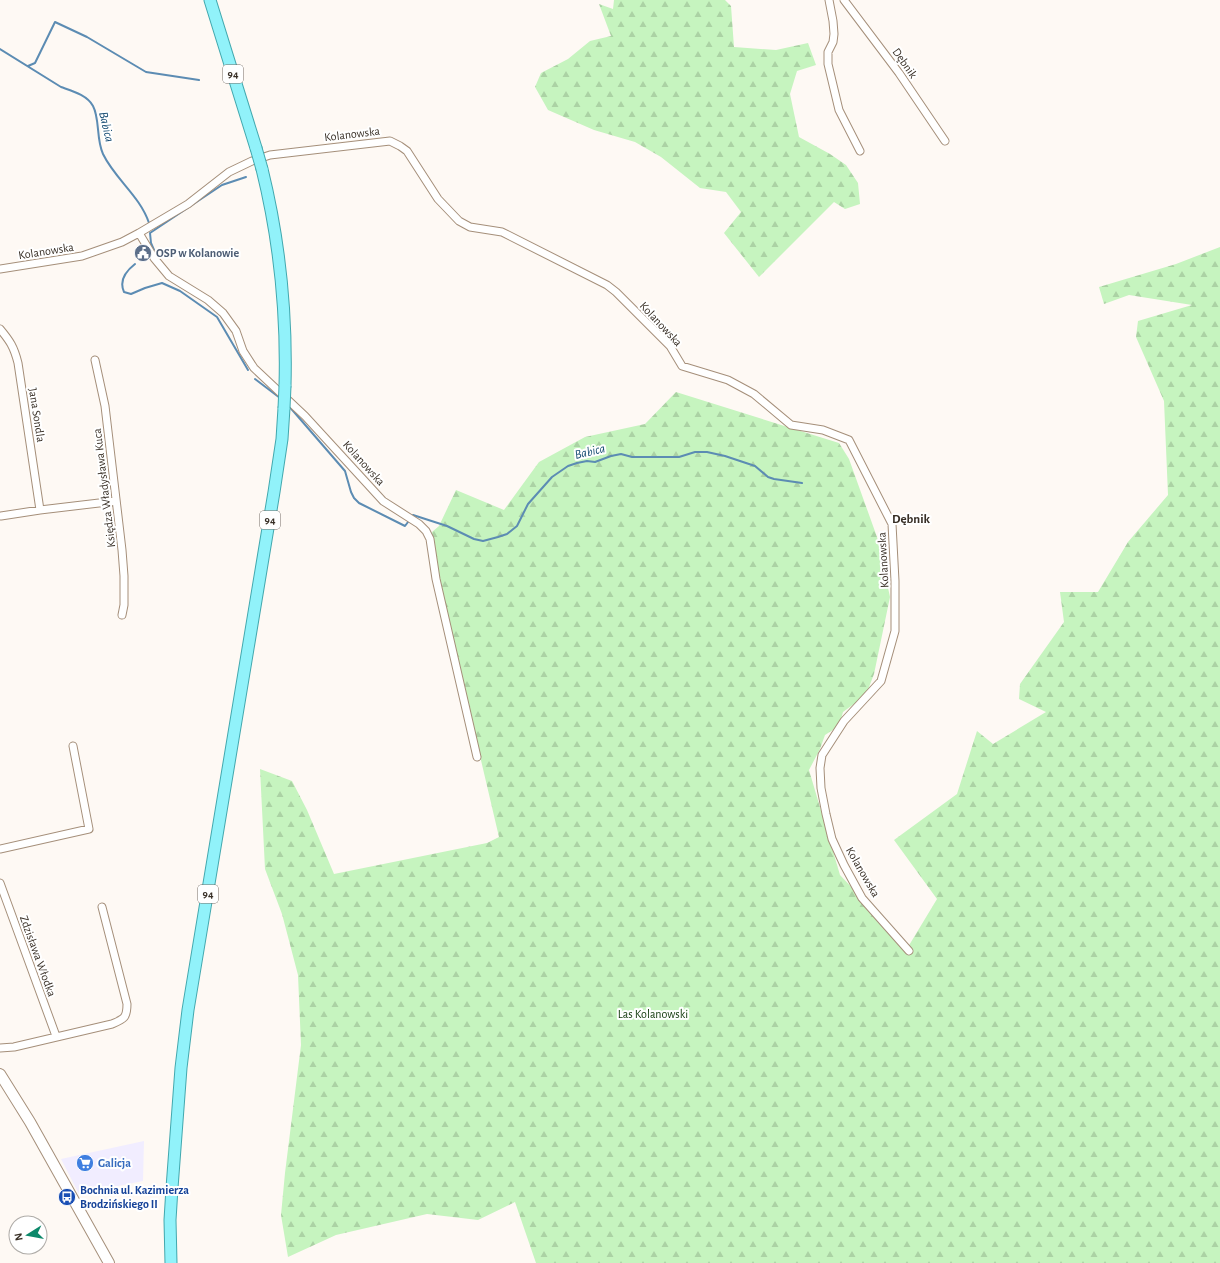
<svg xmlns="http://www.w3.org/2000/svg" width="1220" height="1263" font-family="'Alegreya Sans',sans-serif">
<defs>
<pattern id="forest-firs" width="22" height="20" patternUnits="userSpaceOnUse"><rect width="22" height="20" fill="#c6f4bf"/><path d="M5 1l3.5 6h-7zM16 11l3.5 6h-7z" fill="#abd2a4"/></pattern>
</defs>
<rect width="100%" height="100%" fill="#fef9f4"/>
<path fill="#f1edff" d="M 144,1141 L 143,1181 L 79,1194 L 61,1159 Z"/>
<path fill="url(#forest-firs)" d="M 614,0 L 725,0 L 731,6 L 734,47 L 776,50 L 808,43 L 816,65 L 797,71 L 790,94 L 799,137 L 830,154 L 846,165 L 858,183 L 860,204 L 845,209 L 834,202 L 759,277 L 724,233 L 741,212 L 726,192 L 700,188 L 661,157 L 635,142 L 594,130 L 548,110 L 535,87 L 541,73 L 568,59 L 590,41 L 611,36 L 599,4 L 613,9 Z
M 1220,247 L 1220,1263 L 536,1263 L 515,1202 L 478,1220 L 427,1214 L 336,1235 L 288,1257 L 281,1215 L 285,1173 L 301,1045 L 298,975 L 282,914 L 265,869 L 260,769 L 292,781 L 307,810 L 334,874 L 487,843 L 499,837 L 434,560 L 432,532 L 439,526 L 456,490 L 504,510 L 539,462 L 585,437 L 645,424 L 676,392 L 839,443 L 849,459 L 877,537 L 890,597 L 874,674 L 866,695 L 843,712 L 839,726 L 825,735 L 820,749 L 809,770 L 840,875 L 908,947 L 937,899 L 894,840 L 957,794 L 977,731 L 993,744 L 1046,712 L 1019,699 L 1020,684 L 1064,622 L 1060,592 L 1098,592 L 1128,542 L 1168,495 L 1164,401 L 1136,337 L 1138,321 L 1192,305 L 1129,295 L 1104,304 L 1099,287 L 1176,264 Z"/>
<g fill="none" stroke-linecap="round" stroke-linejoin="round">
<path stroke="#5c8cb3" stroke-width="2" d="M 0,49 L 61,87 C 72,91 87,95 93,106 C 100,119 96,139 103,154 C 115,179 140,196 149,223
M 28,66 L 35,63 L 55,22 L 87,37 L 146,72 L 199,80
M 154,250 L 151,243 L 150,233 L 222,185 L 246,177
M 135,264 C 126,271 119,281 124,292 L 131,294 L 145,288 L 162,283 L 180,291 L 217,317 L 248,370
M 255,379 L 280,398
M 288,405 L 345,471 L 351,492 L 354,498 L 359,503 L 405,526 L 408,522
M 413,515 L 447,526 L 474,539 L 483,541 L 498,537 L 507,534 L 517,526 L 528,504 L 552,477 L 568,466 L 577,463 L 587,461 L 595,462 L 611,456 L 621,454 L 632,457 L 679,457 L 695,452 L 707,452 L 725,456 L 755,466 L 768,477 L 774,479 L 802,483"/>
<defs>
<path id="street" d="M 829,0 L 833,21 L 834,34 L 833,42 L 828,52 L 828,64 L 839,110 L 860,151
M 844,0 L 899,73 L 945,141
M 139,233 L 154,258 L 169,276 L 208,300 L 223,313 L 236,331 L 243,351 L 254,368 L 305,416 L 383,501 L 419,524 L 426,531 L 430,539 L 436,579 L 477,757
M 0,269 L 82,256 L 122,242 L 139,233 L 188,204 L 229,172 L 252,161 L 270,155 L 390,141 L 400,146 L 407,151 L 438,199 L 459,221 L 470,227 L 502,232 L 607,285 L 616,292 L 670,346 L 682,366 L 728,380 L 754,394 L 791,425 L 823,430 L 849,440 L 892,524 L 895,581 L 895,631 L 881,681 L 844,721 L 822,755 L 820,768 L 821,788 L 826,814 L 832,839 L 844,865 L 862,898 L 909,951
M 0,329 C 10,341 14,347 18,363 L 40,510
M 95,360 L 105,406 L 122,550 L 124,576 L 124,605 L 122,615
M 1,516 L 40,510 L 116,501
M 0,849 L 89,829 L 73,746
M 0,883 L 56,1036
M 0,1048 L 14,1047 L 112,1024 C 124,1019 127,1018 127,1004 L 102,907"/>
<path id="secondary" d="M 0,1074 L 30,1122 L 109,1263"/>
<path id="primary" d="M 210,0 L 256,148
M 262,169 C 280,242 287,311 285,386
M 171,1263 L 170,1220 L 172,1188 L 181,1068 L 188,1010 L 274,492 L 282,439 L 284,408"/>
</defs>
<use href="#street" stroke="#a58f7a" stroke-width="9"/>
<use href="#secondary" stroke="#a58f7a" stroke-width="12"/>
<use href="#primary" stroke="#42a8ae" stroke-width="13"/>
<use href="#street" stroke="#fff" stroke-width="7"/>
<use href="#secondary" stroke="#fff" stroke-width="10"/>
<use href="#primary" stroke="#91f2fa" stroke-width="11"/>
<defs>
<path id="primary-bridge" d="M 256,148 L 262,169
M 284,408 L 285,386"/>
</defs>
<use href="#primary-bridge" stroke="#42a8ae" stroke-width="13" stroke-linecap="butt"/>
<use href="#primary-bridge" stroke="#91f2fa" stroke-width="11"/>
</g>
<defs>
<symbol id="civic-disc" viewBox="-11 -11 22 22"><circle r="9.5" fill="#5c6f8a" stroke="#fff"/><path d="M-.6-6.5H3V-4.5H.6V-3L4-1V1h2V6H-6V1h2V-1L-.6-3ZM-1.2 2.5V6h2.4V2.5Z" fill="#fff"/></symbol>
<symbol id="supermarket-disc" viewBox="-11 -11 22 22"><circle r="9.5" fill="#3f7fe0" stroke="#fff"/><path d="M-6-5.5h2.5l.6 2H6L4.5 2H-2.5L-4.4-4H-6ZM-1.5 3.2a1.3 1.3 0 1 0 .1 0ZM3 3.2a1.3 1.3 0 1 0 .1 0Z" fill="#fff"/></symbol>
<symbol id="bus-disc" viewBox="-11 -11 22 22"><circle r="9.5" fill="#1a4fb4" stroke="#fff"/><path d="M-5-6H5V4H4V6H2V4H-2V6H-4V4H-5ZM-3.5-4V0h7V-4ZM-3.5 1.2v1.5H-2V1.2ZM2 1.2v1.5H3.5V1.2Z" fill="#fff"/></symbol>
</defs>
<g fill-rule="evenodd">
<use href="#civic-disc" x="133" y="243" width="20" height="20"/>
<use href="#supermarket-disc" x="75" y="1153" width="20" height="20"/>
<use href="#bus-disc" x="57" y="1187" width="20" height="20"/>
</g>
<g text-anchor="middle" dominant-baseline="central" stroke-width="4" stroke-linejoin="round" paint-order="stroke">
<g fill="#fff" stroke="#746d67" stroke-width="1">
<rect x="223" y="65" width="20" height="18" rx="3"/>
<rect x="260" y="511" width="20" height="18" rx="3"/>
<rect x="198" y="885" width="20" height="18" rx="3"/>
</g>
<g font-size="11" font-weight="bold" fill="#382f26">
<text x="233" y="74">94</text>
<text x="270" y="520">94</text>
<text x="208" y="894">94</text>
</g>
<g font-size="12" fill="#382f26" stroke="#fff">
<text transform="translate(905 63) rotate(55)">Dębnik</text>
<text transform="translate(352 134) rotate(-7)">Kolanowska</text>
<text transform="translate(46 251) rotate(-9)">Kolanowska</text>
<text transform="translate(661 324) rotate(47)">Kolanowska</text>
<text transform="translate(37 415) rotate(81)">Jana Sondla</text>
<text transform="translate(364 463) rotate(48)">Kolanowska</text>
<text transform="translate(104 488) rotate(-97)">Księdza Władysława Kuca</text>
<text transform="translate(883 560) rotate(-93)">Kolanowska</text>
<text transform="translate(863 872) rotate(60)">Kolanowska</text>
<text transform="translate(38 956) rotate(70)">Zdzisława Włodka</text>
</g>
<g font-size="12" font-weight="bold" fill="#4e5e75" stroke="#fff" text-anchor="start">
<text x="156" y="253">OSP w Kolanowie</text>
</g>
<g font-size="12" fill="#0c3506" stroke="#fff">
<text x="653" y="1014">Las Kolanowski</text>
</g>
<g font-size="12" font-weight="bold" fill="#366cbe" stroke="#fff" text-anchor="start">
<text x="98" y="1163">Galicja</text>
</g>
<g font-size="12" font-weight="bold" fill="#164399" stroke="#fff" text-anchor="start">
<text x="80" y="1190">Bochnia ul. Kazimierza<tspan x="80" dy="14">Brodzińskiego II</tspan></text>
</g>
<g font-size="13" font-style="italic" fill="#164c73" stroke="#fff">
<text transform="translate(106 127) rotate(77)">Babica</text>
<text transform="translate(590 452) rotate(-13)">Babica</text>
</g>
<g font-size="13" font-weight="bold" fill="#382f26" stroke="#fff">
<text x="911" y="519">Dębnik</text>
</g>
</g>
<g transform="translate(28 1235) rotate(259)"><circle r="19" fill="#ffffff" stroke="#afaca8"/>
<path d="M0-3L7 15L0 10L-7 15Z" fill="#0c886a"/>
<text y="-6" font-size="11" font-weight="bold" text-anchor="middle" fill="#382f26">N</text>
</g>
</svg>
